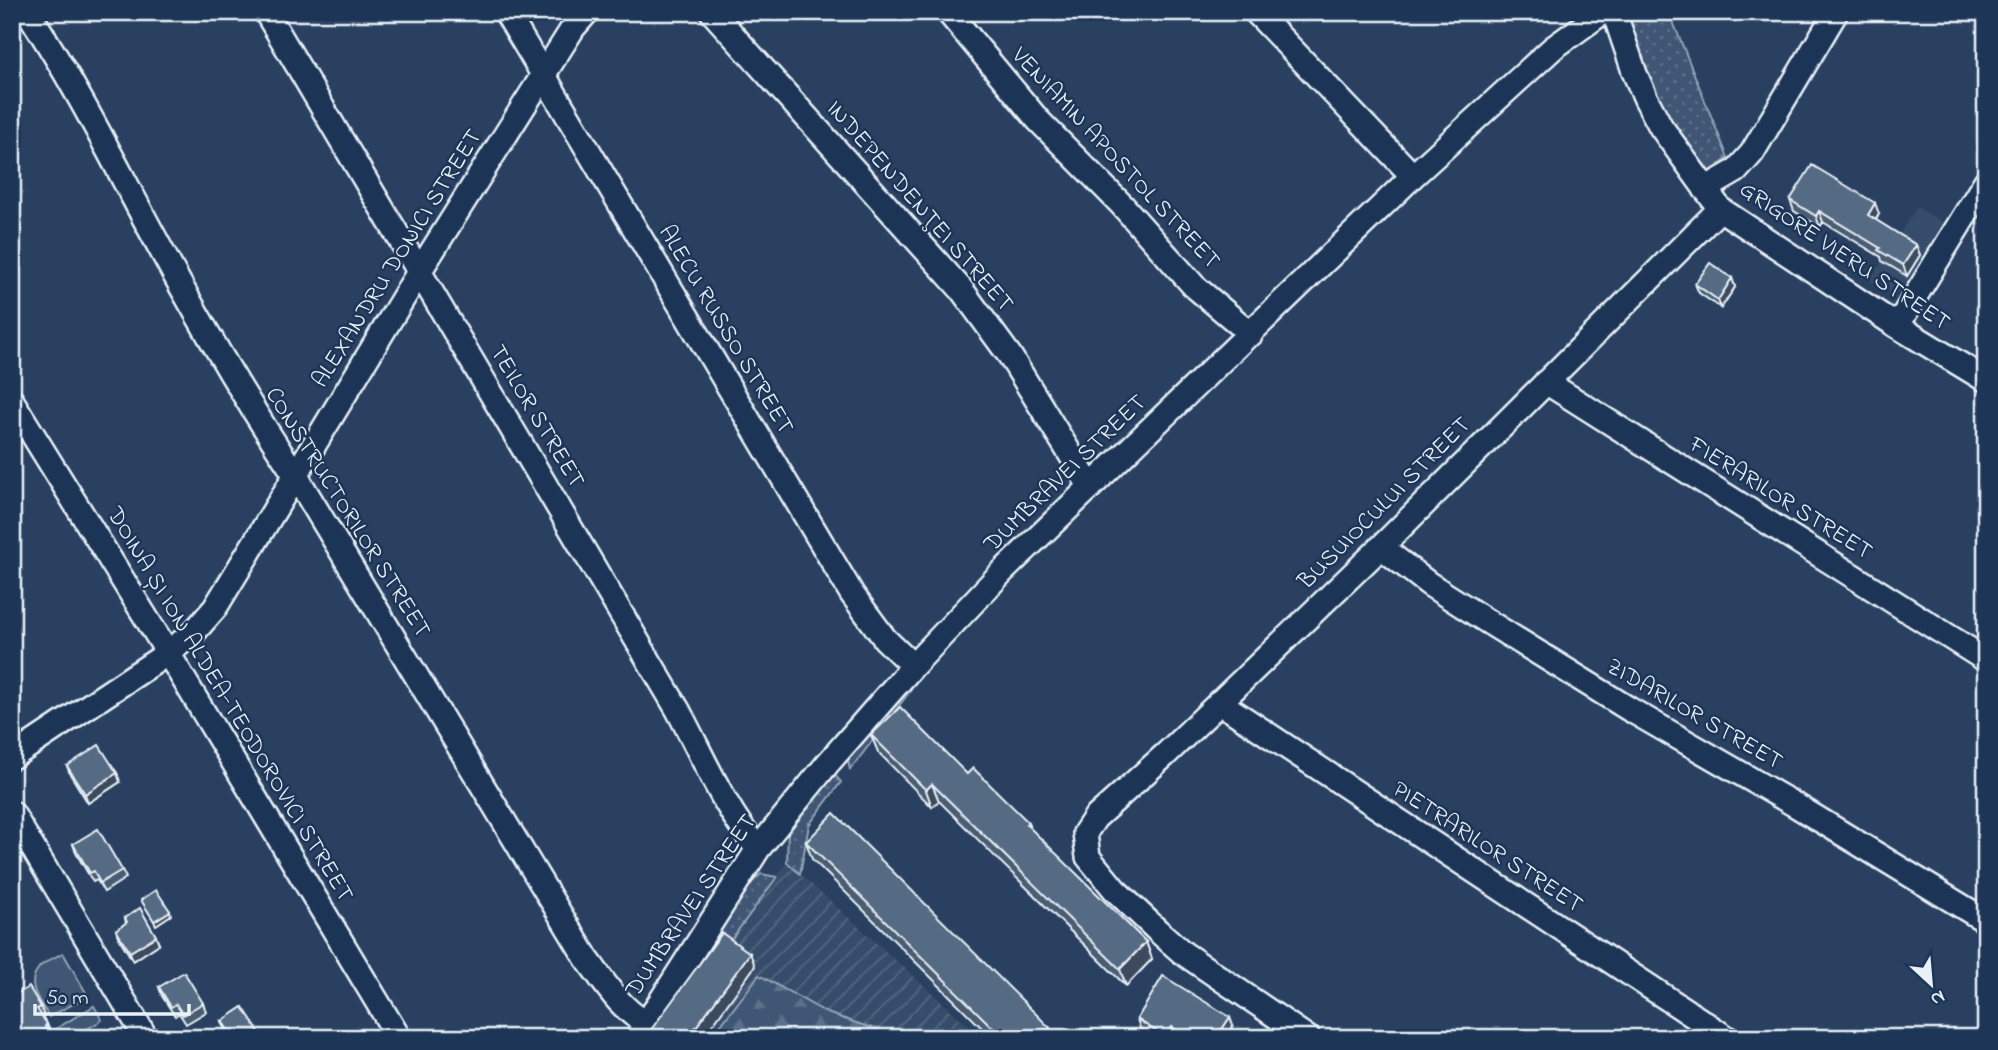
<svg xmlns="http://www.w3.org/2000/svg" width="1998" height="1050" font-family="'Indie Flower',sans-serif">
<defs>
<pattern id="industrial-furrows" width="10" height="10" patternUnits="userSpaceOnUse" patternTransform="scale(1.75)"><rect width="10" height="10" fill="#364d6b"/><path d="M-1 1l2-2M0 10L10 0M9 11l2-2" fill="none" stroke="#536781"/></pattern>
<pattern id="grass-dots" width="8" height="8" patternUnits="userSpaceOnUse" patternTransform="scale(1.75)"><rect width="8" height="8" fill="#415774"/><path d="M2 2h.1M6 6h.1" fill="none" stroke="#5c7089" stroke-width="1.8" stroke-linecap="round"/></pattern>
<pattern id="forest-firs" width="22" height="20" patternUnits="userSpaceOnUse" patternTransform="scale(1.75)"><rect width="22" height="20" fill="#415774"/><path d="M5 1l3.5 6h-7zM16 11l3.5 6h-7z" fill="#5c7089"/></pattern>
</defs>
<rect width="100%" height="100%" fill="#294061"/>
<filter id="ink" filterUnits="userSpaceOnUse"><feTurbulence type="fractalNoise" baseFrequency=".0143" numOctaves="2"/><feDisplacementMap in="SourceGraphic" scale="14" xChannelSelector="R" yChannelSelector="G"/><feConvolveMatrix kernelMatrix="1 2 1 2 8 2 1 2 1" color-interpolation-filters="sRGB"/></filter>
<g filter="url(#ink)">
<path fill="#364d6b" d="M 1917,207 L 1944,223 L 1901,290 L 1893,294 L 1870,280 Z"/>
<path fill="url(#industrial-furrows)" d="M 787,862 L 982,1038 L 901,1038 L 827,1013 L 759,975 L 711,1038 L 659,1038 Z"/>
<path fill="url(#grass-dots)" stroke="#94a4b6" stroke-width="2" d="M 1627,12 L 1669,12 L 1728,158 L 1707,175 L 1659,109 L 1639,62 Z
M 906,687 L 911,690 L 850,770 L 847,757 Z
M 833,773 L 841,782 L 809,825 L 800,874 L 787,862 L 788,827 Z
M 761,874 L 777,877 L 659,1038 L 647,1038 L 745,889 Z"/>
<path fill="url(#forest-firs)" stroke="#94a4b6" stroke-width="2" d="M 759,975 L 827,1013 L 901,1038 L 711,1038 Z"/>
<path fill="#415774" stroke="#94a4b6" stroke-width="2" d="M 63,953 L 88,996 L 49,1017 C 41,1003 25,986 38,969 C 42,962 56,957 63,953 Z
M 94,1006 L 102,1020 L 72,1038 L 56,1038 L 52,1031 Z"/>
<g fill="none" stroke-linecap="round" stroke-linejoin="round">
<defs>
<path id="street" d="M 28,12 C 89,105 135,206 190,302 C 223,361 258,419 296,476 L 587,959 C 605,983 619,1008 646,1023
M 266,12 L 678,710 C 703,757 724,808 758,849
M 506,12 L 852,594 L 885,639 L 913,666
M 712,12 L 961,289 L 1010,356 L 1090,486
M 948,12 L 1038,120 L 1122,205 L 1194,286 L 1251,334
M 1256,12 L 1413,176
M 1614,12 L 1635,74 L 1646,99 L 1661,127 L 1720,209 L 1897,326 L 1986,380
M 1705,189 L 1736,171 L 1752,153 L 1836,12
M 1897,326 L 1986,181
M 1546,382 L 1986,660
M 12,401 L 168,653 L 399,1038
M 1381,547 L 1429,584 L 1482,618 L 1629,709 L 1797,806 L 1986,921
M 1219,702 L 1727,1038
M 12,757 L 168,653 L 194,632 L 215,608 L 419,272 L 573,28 L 587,12
M 12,813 L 146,1038
M 637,1038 L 758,849 L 828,763 L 913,666 L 1001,573 L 1413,176 L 1553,48 L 1603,12
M 1308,1038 L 1183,953 L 1158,931 L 1115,890 L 1088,857 L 1085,833 L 1095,818 L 1166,754 L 1381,547 L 1720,209"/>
</defs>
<use href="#street" stroke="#e8f1f8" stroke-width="28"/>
<use href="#street" stroke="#1d3557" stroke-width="23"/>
</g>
<path fill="#495b71" stroke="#e8f1f8" stroke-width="2" d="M 1790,200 L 1879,214 L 1876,220 L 1916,245 L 1920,255 L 1907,276 L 1882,261 L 1881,257 L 1823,222 L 1820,227 L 1794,211 Z
M 1732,278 L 1735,287 L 1721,308 L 1699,293 L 1695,284 Z
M 871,735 L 967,774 L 1028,822 L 1030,829 L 1146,942 L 1152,959 L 1126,986 L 939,801 L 932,807 L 878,752 Z
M 67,766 L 117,773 L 120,782 L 88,803 L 70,774 Z
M 806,842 L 1054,1038 L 992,1038 L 812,859 Z
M 73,844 L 122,870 L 126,878 L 104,892 L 97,880 L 93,882 L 76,853 Z
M 125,918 L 159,944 L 133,961 L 119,938 L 116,930 L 126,923 Z
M 159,987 L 203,1003 L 206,1012 L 186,1024 L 179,1013 L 175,1016 L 162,996 Z
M 12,996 L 41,1007 L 44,1016 L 42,1017 L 47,1024 L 50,1033 L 49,1034 L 49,1036 L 47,1038 L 14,1038 L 12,1035 Z
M 1137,1019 L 1233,1026 L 1226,1038 L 1178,1038 L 1175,1036 L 1174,1038 L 1155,1038 L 1140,1028 Z
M 222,1021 L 263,1038 L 230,1038 L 225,1030 Z"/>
<path fill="#3c4a5c" stroke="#e8f1f8" stroke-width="2" d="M 1875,203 L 1879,214 L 1872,226 L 1868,215 Z
M 1819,211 L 1823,222 L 1820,227 L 1816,216 Z
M 1916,245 L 1920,255 L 1907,276 L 1903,265 Z
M 1732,278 L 1735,287 L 1721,308 L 1718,300 Z
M 117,773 L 120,782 L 88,803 L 85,794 Z
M 932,784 L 939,801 L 932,807 L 926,790 Z
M 170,911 L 171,915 L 156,925 L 154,921 Z
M 156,936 L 159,944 L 133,961 L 130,952 Z
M 1146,942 L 1152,959 L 1126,986 L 1120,969 Z
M 750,953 L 755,966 L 703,1038 L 688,1038 Z
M 1230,1017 L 1233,1026 L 1226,1038 L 1216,1038 Z
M 47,1024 L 50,1033 L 49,1034 L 45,1026 Z
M 1172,1027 L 1175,1036 L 1174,1038 L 1166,1038 Z
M 1050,1028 L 1054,1038 L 1041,1038 Z"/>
<path fill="#556a83" stroke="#e8f1f8" stroke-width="2" d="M 1812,165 L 1875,203 L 1868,215 L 1916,245 L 1903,265 L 1878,250 L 1880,248 L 1819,211 L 1816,216 L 1790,200 Z
M 1710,263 L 1732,278 L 1718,300 L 1695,284 Z
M 900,707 L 967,774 L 973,768 L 1028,822 L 1026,824 L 1146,942 L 1120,969 L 932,784 L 926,790 L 871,735 Z
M 99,745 L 117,773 L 85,794 L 67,766 Z
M 834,813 L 1050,1028 L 1041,1038 L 1003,1038 L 806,842 Z
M 98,829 L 122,870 L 100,883 L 94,871 L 90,873 L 73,844 Z
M 156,890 L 170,911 L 154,921 L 141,900 Z
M 140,908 L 156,936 L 130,952 L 116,930 L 127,922 L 125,918 Z
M 722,933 L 750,953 L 688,1038 L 645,1038 Z
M 184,972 L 203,1003 L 183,1015 L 176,1004 L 171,1007 L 159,987 Z
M 1163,976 L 1230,1017 L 1216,1038 L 1188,1038 L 1172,1027 L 1165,1037 L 1137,1019 Z
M 29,987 L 41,1007 L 37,1009 L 47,1024 L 45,1026 L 46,1028 L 29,1038 L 16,1038 L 12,1032 L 12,996 Z
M 243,1007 L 263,1038 L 233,1038 L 222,1021 Z"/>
</g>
<g text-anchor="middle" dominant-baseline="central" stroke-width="5" stroke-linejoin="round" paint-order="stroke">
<g font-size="24" fill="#e8f1f8" stroke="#1d3557">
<text transform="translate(1115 159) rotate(47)">VENIAMIN APOSTOL STREET</text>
<text transform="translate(919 207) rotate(49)">INDEPENDENŢEI STREET</text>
<text transform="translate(1844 257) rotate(34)">GRIGORE VIERU STREET</text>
<text transform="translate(398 259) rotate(-58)">ALEXANDRU DONICI STREET</text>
<text transform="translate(725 330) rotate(59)">ALECU RUSSO STREET</text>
<text transform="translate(536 417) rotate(59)">TEILOR STREET</text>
<text transform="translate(1066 474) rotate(-44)">DUMBRAVEI STREET</text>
<text transform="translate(1780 499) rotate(32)">FIERARILOR STREET</text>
<text transform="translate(1385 504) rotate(-45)">BUSUIOCULUI STREET</text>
<text transform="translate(347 513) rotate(58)">CONSTRUCTORILOR STREET</text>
<text transform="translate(229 705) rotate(59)">DOINA ȘI ION ALDEA-TEODOROVICI STREET</text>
<text transform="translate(1694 715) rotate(30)">ZIDARILOR STREET</text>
<text transform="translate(1487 848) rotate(33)">PIETRARILOR STREET</text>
<text transform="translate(692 906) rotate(-56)">DUMBRAVEI STREET</text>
</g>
</g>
<rect width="1998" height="1050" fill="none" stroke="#1d3557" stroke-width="42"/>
<rect x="21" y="21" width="1956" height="1008" fill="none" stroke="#e8f1f8" stroke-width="2.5" filter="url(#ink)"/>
<g transform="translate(1931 984) rotate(154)" stroke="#1d3557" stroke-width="5" paint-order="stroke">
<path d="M0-5L12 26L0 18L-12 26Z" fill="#e8f1f8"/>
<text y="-10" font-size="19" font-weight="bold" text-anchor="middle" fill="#e8f1f8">N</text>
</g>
<path d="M35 1004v10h154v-10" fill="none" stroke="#e8f1f8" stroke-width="3.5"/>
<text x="46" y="1004" font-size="21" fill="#e8f1f8" stroke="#1d3557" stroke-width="5" paint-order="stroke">50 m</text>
</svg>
